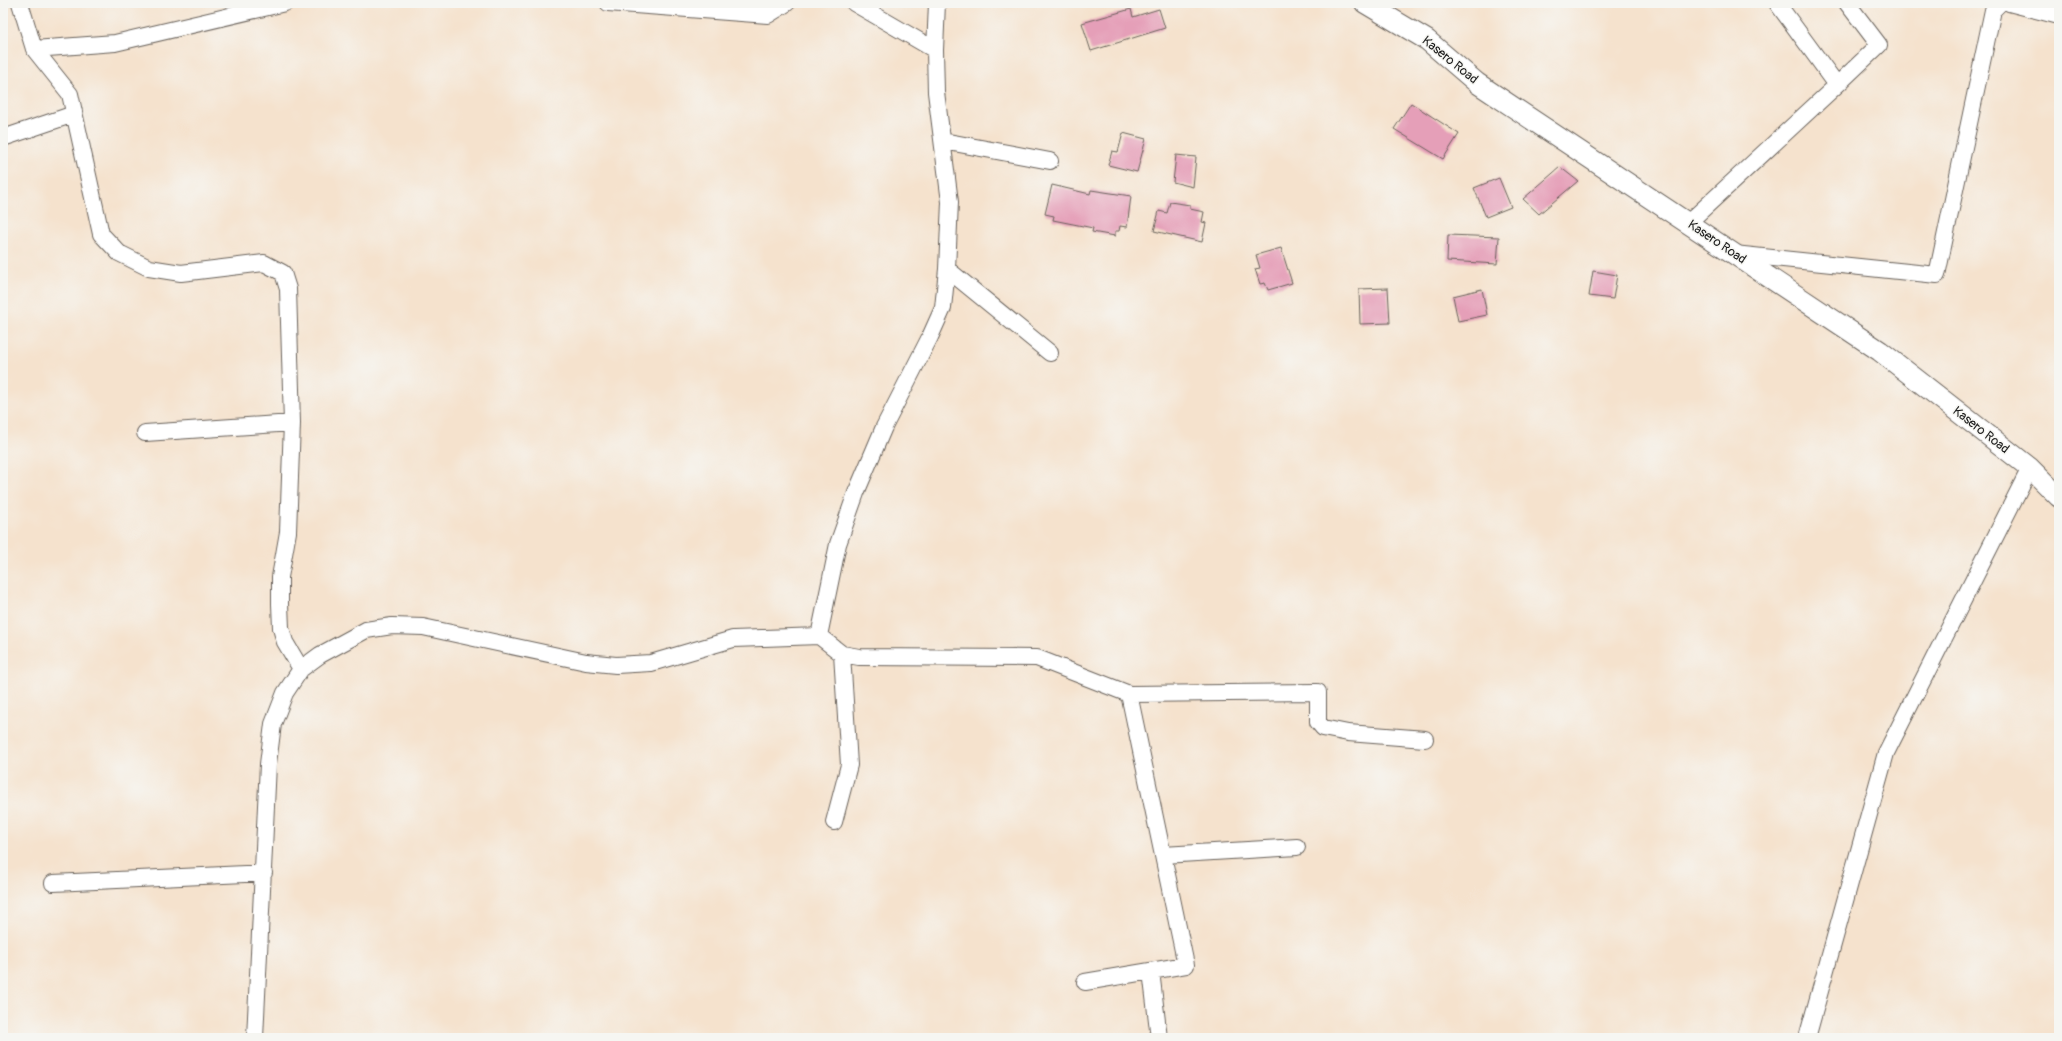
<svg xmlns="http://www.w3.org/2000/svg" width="2062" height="1041" font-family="Pangolin,sans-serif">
<rect width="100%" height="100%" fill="#f6f6f2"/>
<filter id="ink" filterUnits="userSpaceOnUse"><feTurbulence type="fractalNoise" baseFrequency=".025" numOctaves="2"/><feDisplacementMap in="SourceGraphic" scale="8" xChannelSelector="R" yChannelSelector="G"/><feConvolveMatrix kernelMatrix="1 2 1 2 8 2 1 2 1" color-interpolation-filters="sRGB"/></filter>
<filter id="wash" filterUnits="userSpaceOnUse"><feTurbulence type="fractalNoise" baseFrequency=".012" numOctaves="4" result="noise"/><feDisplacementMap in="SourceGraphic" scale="16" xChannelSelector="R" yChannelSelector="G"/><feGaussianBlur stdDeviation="0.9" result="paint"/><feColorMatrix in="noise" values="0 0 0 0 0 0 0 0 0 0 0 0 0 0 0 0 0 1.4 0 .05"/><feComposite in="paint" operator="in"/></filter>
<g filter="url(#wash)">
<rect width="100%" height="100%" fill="#f5e2cd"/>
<g id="blocks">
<path fill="#e59fb8" d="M 1131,9 L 1133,17 L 1159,9 L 1165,28 L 1091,51 L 1082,23 Z
M 1411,103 L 1459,134 L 1443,159 L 1394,129 Z
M 1123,133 L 1146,139 L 1137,172 L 1108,165 L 1112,151 L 1118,152 Z
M 1176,155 L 1196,157 L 1193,187 L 1173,182 Z
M 1560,167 L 1578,181 L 1539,214 L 1523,199 Z
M 1499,178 L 1511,207 L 1486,217 L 1474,188 Z
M 1052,185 L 1090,194 L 1091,190 L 1131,196 L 1127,227 L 1120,226 L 1119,231 L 1115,231 L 1115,236 L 1092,232 L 1093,228 L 1053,220 L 1054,216 L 1045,214 Z
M 1170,202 L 1190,205 L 1190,209 L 1204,212 L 1202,222 L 1206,223 L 1202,242 L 1154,231 L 1159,211 L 1167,213 Z
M 1448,235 L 1499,237 L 1497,264 L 1447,261 Z
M 1281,248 L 1292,283 L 1268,290 L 1265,283 L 1260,284 L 1255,269 L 1260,268 L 1256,255 Z
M 1593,271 L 1617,275 L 1613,299 L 1589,296 Z
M 1388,288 L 1390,323 L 1360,324 L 1359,289 Z
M 1482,289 L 1487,315 L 1458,321 L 1453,296 Z"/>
</g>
</g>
<g filter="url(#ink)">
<use href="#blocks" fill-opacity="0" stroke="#68615a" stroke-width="1"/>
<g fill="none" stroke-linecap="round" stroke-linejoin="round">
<defs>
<path id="minor" d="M 20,3 L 34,49 L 70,94 L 101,234 L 119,253 L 149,268 L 181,273 L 264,263 L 283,273 L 288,289 L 292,423 L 288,532 L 280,577 L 280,604 L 281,628 L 285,642 L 301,669
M 608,3 L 768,15 L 787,3
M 854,3 L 935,50
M 2009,3 L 2059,16
M 34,49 L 115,43 L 285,3
M 1837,85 L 1879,45 L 1847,3
M 3,138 L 74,114
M 943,141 L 1050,161
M 1688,223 L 1837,85 L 1777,3
M 1734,254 L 1937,275 L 1993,10 L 2000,3
M 947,269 L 1050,353
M 145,433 L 292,423
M 819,636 L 838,544 L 856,493 L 884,427 L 930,337 L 943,308 L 947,269 L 950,202 L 936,92 L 935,50 L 937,3
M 834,822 L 849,765 L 842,654
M 1163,855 L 1297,847
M 53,883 L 264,873
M 1151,971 L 1159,1038
M 1085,982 L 1186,965 L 1129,694
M 255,1038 L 268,764 L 273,724 L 285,693 L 301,669 L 320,655 L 366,630 L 392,626 L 423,627 L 586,662 L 616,665 L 651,663 L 733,639 L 819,636 L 842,654 L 859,657 L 1037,658 L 1129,694 L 1318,692 L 1318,722 L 1323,728 L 1348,733 L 1425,739
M 1807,1038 L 1886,753 L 2030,468"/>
<path id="tertiary" d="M 1365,3 L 1427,40 L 1477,83 L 1880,351 L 2030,468 L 2059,497"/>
</defs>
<use href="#minor" stroke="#68615a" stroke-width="18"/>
<use href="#tertiary" stroke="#68615a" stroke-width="22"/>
<use href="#minor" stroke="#fff" stroke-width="16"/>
<use href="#tertiary" stroke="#fff" stroke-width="20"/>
</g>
</g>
<g text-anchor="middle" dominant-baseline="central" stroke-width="3" stroke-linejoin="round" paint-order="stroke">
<g font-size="13" fill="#1c1c1c" stroke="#f6f6f2">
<text transform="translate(1450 60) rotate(39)">Kasero Road</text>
<text transform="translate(1717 242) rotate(34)">Kasero Road</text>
<text transform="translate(1981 430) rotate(38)">Kasero Road</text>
</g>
</g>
<rect width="2062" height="1041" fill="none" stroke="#f6f6f2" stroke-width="16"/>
</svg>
